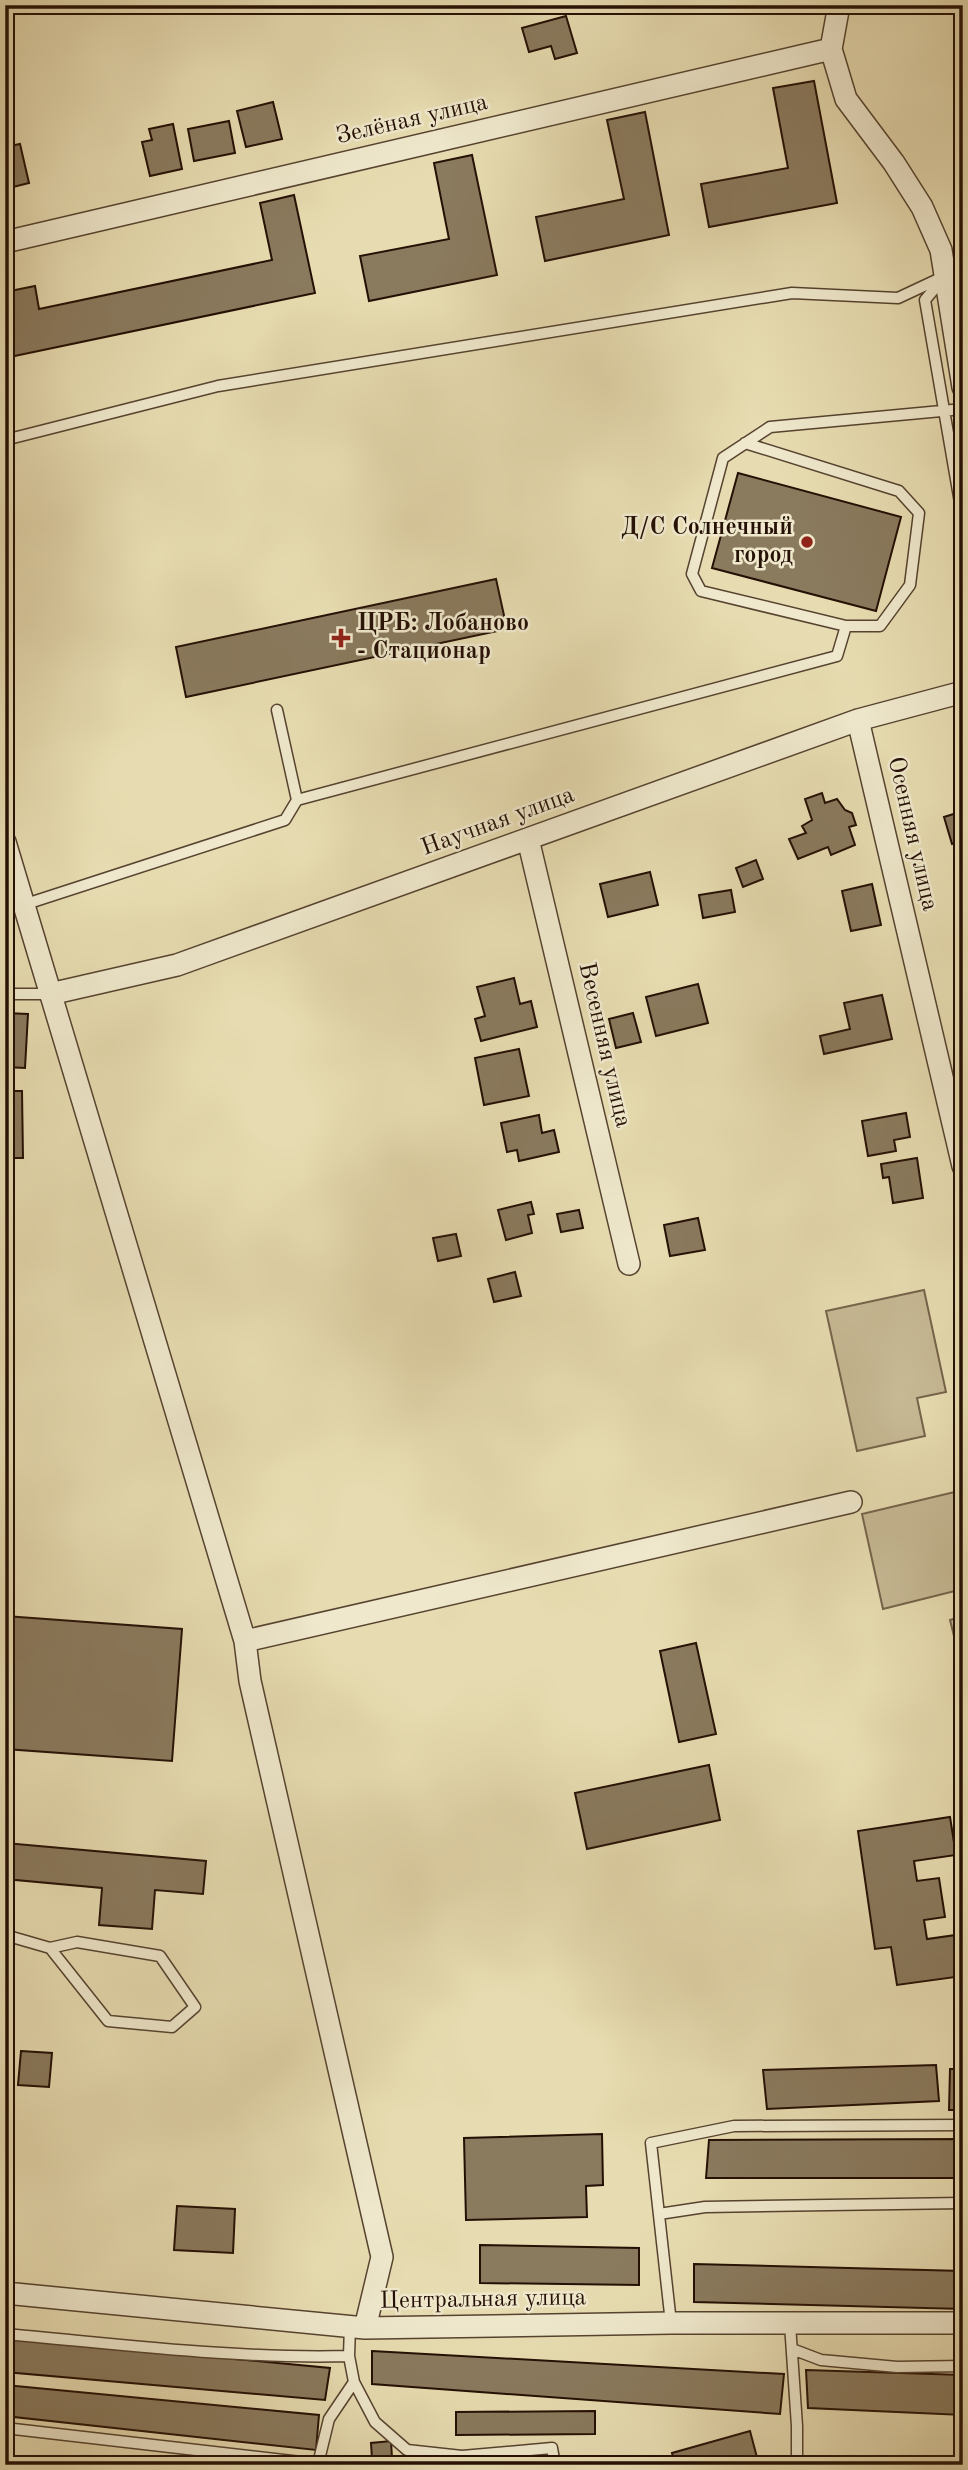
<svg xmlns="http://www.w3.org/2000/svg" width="968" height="2470" font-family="'Old Standard TT',serif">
<rect width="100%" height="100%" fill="#e7dcb1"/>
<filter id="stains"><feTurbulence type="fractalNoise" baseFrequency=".00286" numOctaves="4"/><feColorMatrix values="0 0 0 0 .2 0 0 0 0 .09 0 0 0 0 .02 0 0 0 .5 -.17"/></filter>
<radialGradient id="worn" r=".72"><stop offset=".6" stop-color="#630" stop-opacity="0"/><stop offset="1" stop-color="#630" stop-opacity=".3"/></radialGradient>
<path fill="#c6b994" stroke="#76644c" stroke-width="2" d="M 924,1290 L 946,1392 L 917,1398 L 925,1436 L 857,1451 L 826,1311 Z
M 963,1490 L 963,1589 L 883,1609 L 862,1514 Z
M 963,1616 L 963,1672 L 950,1620 Z"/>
<path fill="#8a7a5e" stroke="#251005" stroke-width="2" d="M 566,16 L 577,53 L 555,59 L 551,46 L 529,52 L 522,28 Z
M 814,81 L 837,203 L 709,227 L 701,184 L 788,168 L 773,88 Z
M 273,102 L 282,139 L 246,147 L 237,111 Z
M 645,112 L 669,235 L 545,261 L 536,217 L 624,199 L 607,120 Z
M 229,121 L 235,153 L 194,161 L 188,129 Z
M 173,124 L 182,169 L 150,176 L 142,142 L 152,140 L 149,129 Z
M 20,144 L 29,183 L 5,189 L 5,147 Z
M 472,155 L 497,275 L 369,301 L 360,256 L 449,239 L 434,163 Z
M 294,195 L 315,293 L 5,358 L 5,292 L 35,286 L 39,309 L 272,260 L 260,203 Z
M 738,473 L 901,517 L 876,611 L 712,568 Z
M 496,579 L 507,629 L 186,697 L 176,647 Z
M 822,793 L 825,803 L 837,799 L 845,810 L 852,813 L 856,825 L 849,827 L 855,845 L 831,855 L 828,847 L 798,859 L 789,839 L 806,833 L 802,826 L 812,820 L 805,799 Z
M 963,811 L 963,841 L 952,844 L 944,817 Z
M 756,860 L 763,879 L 743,887 L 736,868 Z
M 650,872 L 658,905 L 608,917 L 600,884 Z
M 872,884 L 881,925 L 851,931 L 842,891 Z
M 731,890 L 735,912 L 703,918 L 699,895 Z
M 514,978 L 520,1004 L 531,1001 L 537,1027 L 481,1041 L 475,1019 L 485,1016 L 477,987 Z
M 698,984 L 708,1023 L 656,1036 L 646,997 Z
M 882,995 L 892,1039 L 824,1054 L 820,1036 L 850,1029 L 844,1003 Z
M 5,1013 L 28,1014 L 25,1068 L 5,1067 Z
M 633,1013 L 641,1042 L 616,1048 L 609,1019 Z
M 519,1049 L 529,1096 L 484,1105 L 475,1058 Z
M 5,1091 L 22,1091 L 23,1158 L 5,1158 Z
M 906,1113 L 910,1137 L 894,1140 L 896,1151 L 868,1156 L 862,1121 Z
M 539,1115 L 542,1133 L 554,1130 L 559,1152 L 519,1161 L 517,1150 L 507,1152 L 501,1123 Z
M 917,1158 L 923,1198 L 893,1203 L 889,1177 L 883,1178 L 881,1164 Z
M 531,1202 L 534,1214 L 528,1215 L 532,1233 L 506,1240 L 498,1210 Z
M 579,1210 L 583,1228 L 561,1232 L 557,1214 Z
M 698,1218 L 705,1250 L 670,1256 L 664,1225 Z
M 456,1234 L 461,1256 L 438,1261 L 433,1238 Z
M 515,1272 L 521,1296 L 494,1302 L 488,1279 Z
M 5,1616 L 182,1629 L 172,1761 L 5,1749 Z
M 696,1643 L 716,1734 L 679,1742 L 660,1651 Z
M 709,1765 L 720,1820 L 587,1849 L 575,1793 Z
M 950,1817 L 956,1855 L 914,1861 L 917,1881 L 939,1878 L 945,1917 L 924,1920 L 927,1939 L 963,1934 L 963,1976 L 897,1985 L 891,1947 L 875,1949 L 858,1831 Z
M 5,1843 L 206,1861 L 203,1894 L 155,1890 L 152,1929 L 99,1925 L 102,1888 L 5,1879 Z
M 21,2051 L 52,2053 L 49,2087 L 18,2085 Z
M 936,2065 L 939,2101 L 767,2109 L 763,2070 Z
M 950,2069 L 963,2069 L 963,2110 L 949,2110 Z
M 602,2134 L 603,2185 L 586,2186 L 587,2217 L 466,2220 L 464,2138 Z
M 963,2139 L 963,2178 L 706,2178 L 709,2140 Z
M 177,2206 L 235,2209 L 233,2253 L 174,2250 Z
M 480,2245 L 639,2248 L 639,2285 L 480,2283 Z
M 694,2264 L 963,2271 L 963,2309 L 694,2302 Z
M 5,2337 L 330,2368 L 325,2400 L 5,2372 Z
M 372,2351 L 784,2374 L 780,2414 L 372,2384 Z
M 806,2370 L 963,2375 L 963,2415 L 808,2408 Z
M 5,2385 L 319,2415 L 316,2450 L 5,2416 Z
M 595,2411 L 595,2434 L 456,2435 L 456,2412 Z
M 750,2431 L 759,2465 L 675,2465 L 672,2453 Z
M 391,2441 L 392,2458 L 372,2459 L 371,2443 Z"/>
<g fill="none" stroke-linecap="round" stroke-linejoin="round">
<defs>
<path id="service" d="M 941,281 L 925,300 L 963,520
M 5,440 L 218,386 L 792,293 L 898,298 L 945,276
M 745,443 L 899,491 L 919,513 L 910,585 L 880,626 L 846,626
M 297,800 L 837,656 L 846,626 L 701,591 L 692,574 L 723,458 L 770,427 L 963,409
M 23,905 L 285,820 L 297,800 L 277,710
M 5,994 L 50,994
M 5,1935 L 50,1948 L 77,1942 L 160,1956 L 195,2007 L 172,2027 L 108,2021 L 50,1948
M 659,2214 L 705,2207 L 963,2203
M 671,2323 L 651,2143 L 734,2126 L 963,2125
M 790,2324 L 797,2426 L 797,2465
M 350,2326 L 349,2356 L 354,2382 L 375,2422 L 407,2450 L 462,2456 L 552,2448 L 555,2465
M 5,2334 C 119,2344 234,2359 349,2356
M 792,2349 L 821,2360 L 897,2367 L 963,2366
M 5,2428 L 318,2464 L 329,2419 L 354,2382"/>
<path id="minor" d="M 839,5 L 831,49 L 846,99 L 894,163 L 922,207 L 941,250 L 963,387
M 5,242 L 831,49
M 858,720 L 963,1166
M 528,839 L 629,1264
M 5,842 L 245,1641 L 250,1681 L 382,2257 L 365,2328
M 50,994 L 177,965 L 858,720 L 963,692
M 245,1641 L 851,1502
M 5,2293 L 365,2328 L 671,2323 L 963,2323"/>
</defs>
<use href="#service" stroke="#564330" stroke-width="13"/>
<use href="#minor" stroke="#564330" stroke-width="24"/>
<use href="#service" stroke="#efe8cc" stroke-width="10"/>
<use href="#minor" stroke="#efe8cc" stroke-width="21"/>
</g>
<g fill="#8f2418" stroke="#efe8cc" stroke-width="2.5">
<circle cx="807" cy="542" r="7"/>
<path d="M337.5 627.5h7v7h7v7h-7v7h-7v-7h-7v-7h7z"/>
</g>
<g text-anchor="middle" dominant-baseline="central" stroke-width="5" stroke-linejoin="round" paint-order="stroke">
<g font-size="24" fill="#251005" stroke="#efe8cc">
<text transform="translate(412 120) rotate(-13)">Зелёная улица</text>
<text transform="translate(498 822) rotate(-20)">Научная улица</text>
<text transform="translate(912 834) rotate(77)">Осенняя улица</text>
<text transform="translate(604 1045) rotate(77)">Весенняя улица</text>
<text transform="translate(483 2300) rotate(-1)">Центральная улица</text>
</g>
<g font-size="24" font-weight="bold" fill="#251005" stroke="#efe8cc" text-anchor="end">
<text x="793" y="528">Д/С Солнечный<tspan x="793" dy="28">город</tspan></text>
<text x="357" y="624" text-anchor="start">ЦРБ: Лобаново<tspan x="357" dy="28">- Стационар</tspan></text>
</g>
</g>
<rect width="968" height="2470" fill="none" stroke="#e7dcb1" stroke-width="28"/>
<rect x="7" y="7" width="954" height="2456" fill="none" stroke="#251005" stroke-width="3.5"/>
<rect x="14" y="14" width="940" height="2442" fill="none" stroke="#251005" stroke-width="2"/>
<rect width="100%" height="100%" filter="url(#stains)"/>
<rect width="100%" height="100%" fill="url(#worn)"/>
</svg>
